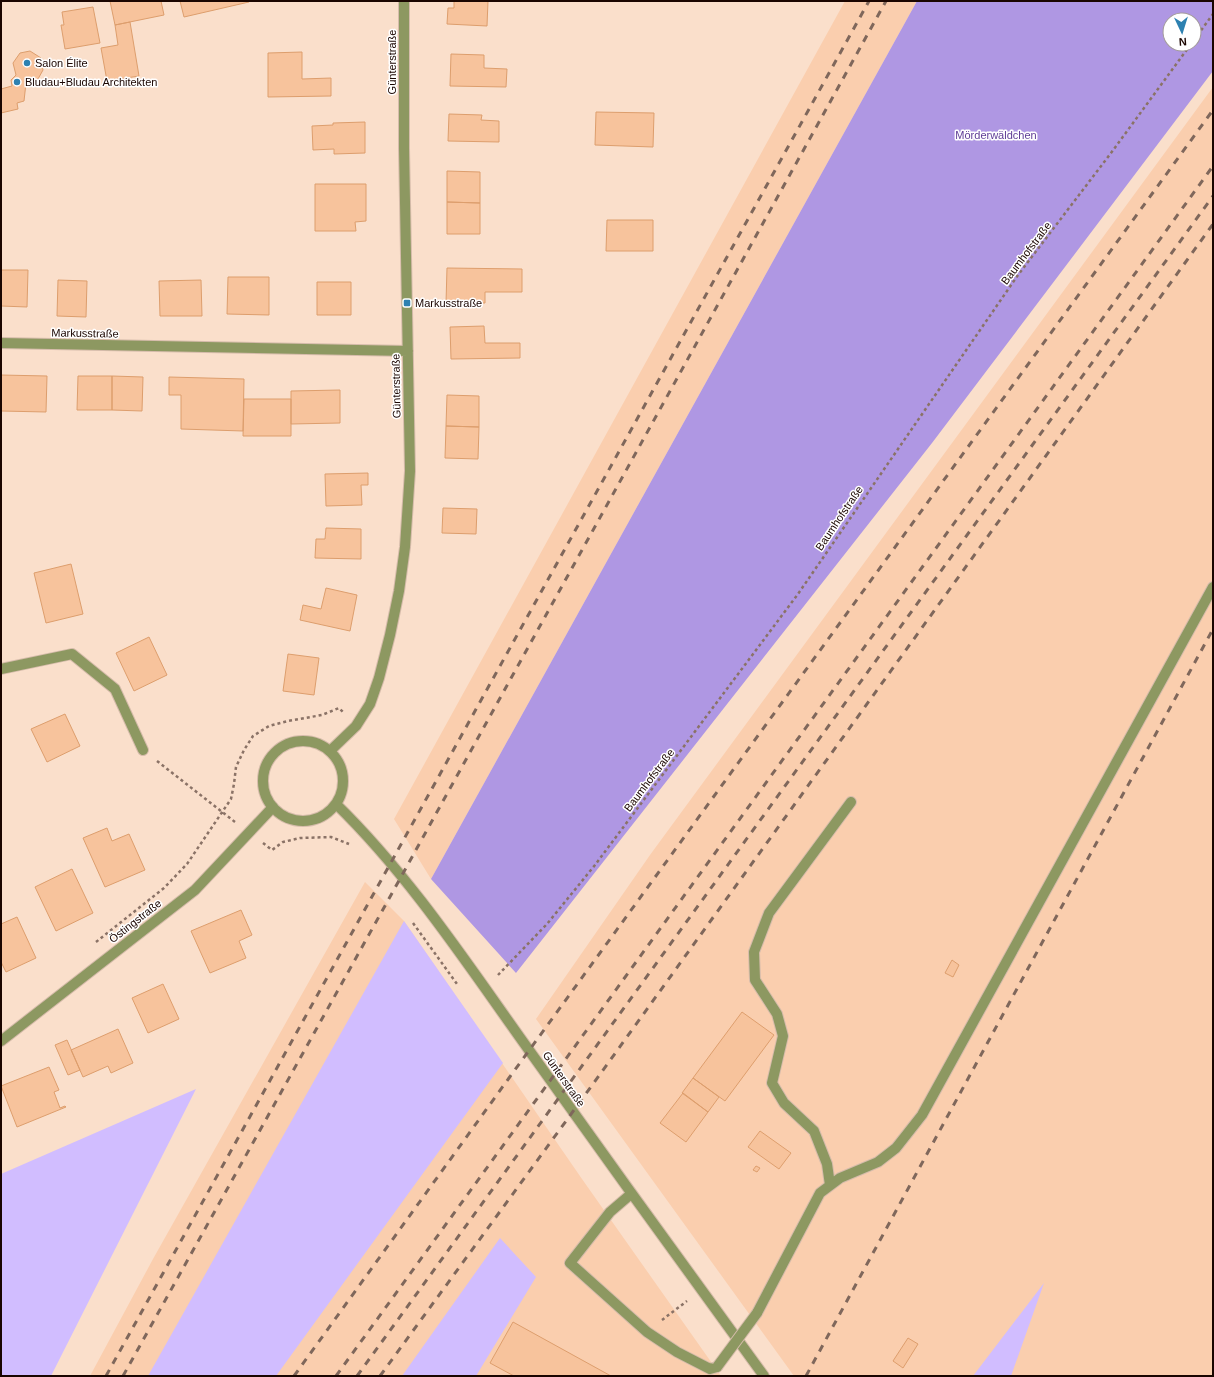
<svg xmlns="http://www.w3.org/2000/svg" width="1214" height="1377" font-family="Arial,sans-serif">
<rect width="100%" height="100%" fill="#fadfcb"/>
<path fill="#faceae" d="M 845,1 L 917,1 L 431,879 L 394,819 Z
M 1213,87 L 1213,1376 L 794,1376 L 536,1019 L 650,855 Z
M 365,882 L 404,921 L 582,1179 L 721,1376 L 90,1376 L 153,1259 Z"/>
<path fill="#d1bdff" d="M 404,921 L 503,1063 L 276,1376 L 148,1376 Z
M 196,1089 L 51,1376 L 1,1376 L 1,1174 Z
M 500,1238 L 536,1277 L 476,1376 L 402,1376 Z
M 1044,1283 L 1011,1376 L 973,1376 Z"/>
<path fill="#af97e3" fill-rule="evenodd" d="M 917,1 L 1213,1 L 1213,71 L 932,443 L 516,973 L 431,879 ZM 1170,20 L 1194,20 L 1194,44 L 1170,44 Z"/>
<path fill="#f7c39c" stroke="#dd9e6d" d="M 110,1 L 161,1 L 164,15 L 115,25 Z
M 180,1 L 249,1 L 249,2 L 184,17 Z
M 454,1 L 488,1 L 487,26 L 447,24 L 448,8 L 454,8 Z
M 93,7 L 100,43 L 65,49 L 61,25 L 64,25 L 62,12 Z
M 130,22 L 139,76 L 107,81 L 101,48 L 118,45 L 115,25 Z
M 30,51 L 41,58 L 43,70 L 38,79 L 26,83 L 24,101 L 17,103 L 18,109 L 1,113 L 1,89 L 12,86 L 11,80 L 16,75 L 13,63 L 20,53 Z
M 302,52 L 302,79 L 331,78 L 331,96 L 268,97 L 268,53 Z
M 451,54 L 484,55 L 484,68 L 507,69 L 506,87 L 450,86 Z
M 596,112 L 654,113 L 653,147 L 595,145 Z
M 449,114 L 482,115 L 481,120 L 499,121 L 499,142 L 448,141 Z
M 365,122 L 365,153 L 334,154 L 334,149 L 313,150 L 312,126 L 333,125 L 333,123 Z
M 447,171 L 480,172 L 480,203 L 447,202 Z
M 315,184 L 366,184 L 366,221 L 355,222 L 356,231 L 315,231 Z
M 447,202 L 480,203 L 480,234 L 447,234 Z
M 607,220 L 653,220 L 653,251 L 606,251 Z
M 447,268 L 522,269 L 522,292 L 485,292 L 485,303 L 446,303 Z
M 1,270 L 28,270 L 27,307 L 1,306 Z
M 228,277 L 269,277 L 269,315 L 227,314 Z
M 58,280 L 87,281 L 86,317 L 57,316 Z
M 201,280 L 202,316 L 160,316 L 159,281 Z
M 317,282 L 351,282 L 351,315 L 317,315 Z
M 484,326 L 485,343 L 520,343 L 520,358 L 451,359 L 450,327 Z
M 1,375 L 47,376 L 46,412 L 1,411 Z
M 78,376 L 112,376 L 112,410 L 77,410 Z
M 112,376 L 143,377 L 142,411 L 112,410 Z
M 169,377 L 244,379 L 243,431 L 181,429 L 181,395 L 169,395 Z
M 340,390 L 340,423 L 291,424 L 291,391 Z
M 447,395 L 479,396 L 479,427 L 446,426 Z
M 244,399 L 291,399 L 291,436 L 243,436 Z
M 446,426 L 479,427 L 478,459 L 445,458 Z
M 368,473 L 368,485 L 361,485 L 362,505 L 326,506 L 325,474 Z
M 443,508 L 477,509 L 476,534 L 442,533 Z
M 326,528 L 361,529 L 361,559 L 315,558 L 316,539 L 325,539 Z
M 71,564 L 83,614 L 46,623 L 34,573 Z
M 326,588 L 357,595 L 350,631 L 300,620 L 303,605 L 321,609 Z
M 149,637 L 167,675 L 134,691 L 116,653 Z
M 288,654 L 319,658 L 314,695 L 283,691 Z
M 65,714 L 80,746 L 47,762 L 31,729 Z
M 107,828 L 112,841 L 129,834 L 145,870 L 105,887 L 83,838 Z
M 72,869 L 93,913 L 56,931 L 35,887 Z
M 241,910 L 252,935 L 239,941 L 246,958 L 210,973 L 191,931 Z
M 17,917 L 36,958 L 6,972 L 1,962 L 1,924 Z
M 952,960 L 959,965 L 953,977 L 945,973 Z
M 163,984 L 179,1019 L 148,1033 L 132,998 Z
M 742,1012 L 774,1035 L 725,1101 L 693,1078 Z
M 118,1029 L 133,1063 L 111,1073 L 108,1066 L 83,1077 L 71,1050 Z
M 67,1040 L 80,1070 L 68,1075 L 55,1045 Z
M 49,1067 L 59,1090 L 54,1092 L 60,1108 L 65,1106 L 66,1107 L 17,1127 L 1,1086 Z
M 693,1078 L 719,1097 L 708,1112 L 682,1093 Z
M 683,1093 L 708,1112 L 686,1142 L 660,1123 Z
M 760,1131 L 791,1153 L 779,1169 L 748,1147 Z
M 756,1166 L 760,1168 L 757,1172 L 753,1170 Z
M 513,1322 L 611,1376 L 514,1376 L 490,1363 Z
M 908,1338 L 918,1344 L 903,1368 L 893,1361 Z"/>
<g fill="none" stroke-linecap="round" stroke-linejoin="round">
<defs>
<path id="minor" d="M 1,343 L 408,351
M 1,669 L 72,654 L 115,689 L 143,750
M263 781a40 40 0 1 1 80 0a40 40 0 1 1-80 0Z
M 330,751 L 356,726 L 370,704 L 379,678 L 390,635 L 399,591 L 405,547 L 410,471 L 404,148 L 404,1
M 336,804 C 411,877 470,968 531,1053 C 608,1161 686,1269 764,1376
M 1,1041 L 195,890 L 273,807
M 830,1185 L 827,1164 L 814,1131 L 784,1103 L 772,1083 L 783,1036 L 777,1014 L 755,980 L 754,952 L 769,913 L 851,802
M 631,1194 L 610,1212 L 570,1263 L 647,1332 L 677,1352 L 710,1369 L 717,1367
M 757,1313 L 820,1193 L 840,1178 L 878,1162 L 896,1148 L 922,1115 L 1213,587"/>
</defs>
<use href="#minor" stroke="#d6bcab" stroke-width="12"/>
<path stroke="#8a7266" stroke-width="2.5" stroke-dasharray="3 3" stroke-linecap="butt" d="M 1194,40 L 1213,14
M 157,761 L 235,822
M 263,843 L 272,850 L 283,842 L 300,838 L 331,837 L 349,844
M 413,923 L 457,984
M 96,942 L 164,888 L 187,864 L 231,799 L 234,784 L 236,767 L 244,750 L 253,736 L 269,726 L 288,721 L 322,715 L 339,708 L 343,712
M 498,975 L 547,924 L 595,865 L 798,594 L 1018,275 L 1111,153 L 1191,44
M 662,1320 L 687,1301"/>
<use href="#minor" stroke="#8d9861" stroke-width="10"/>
<path stroke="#7f675b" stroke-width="3" stroke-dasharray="7 7" stroke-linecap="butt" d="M 106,1376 L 869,1
M 123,1376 L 386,904 L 886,1
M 294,1376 L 509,1078 L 1213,110
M 336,1376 L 1213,166
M 357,1376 L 1213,196
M 380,1376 L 593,1084 L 1213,224
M 806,1376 L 1213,629"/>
<defs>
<path id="minor-bridge" d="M 717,1367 L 757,1313"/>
</defs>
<use href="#minor-bridge" stroke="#d6bcab" stroke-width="12" stroke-linecap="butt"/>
<use href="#minor-bridge" stroke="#8d9861" stroke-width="10"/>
</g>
<g fill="#2d81b1" stroke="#fff" stroke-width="1.5">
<circle cx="27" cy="63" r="4"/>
<circle cx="17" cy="82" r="4"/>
<rect x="403" y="299" width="8" height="8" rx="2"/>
</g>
<g text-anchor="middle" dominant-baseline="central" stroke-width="3" stroke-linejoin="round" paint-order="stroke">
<g font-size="11" fill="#1a0500" stroke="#fff">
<text transform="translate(392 62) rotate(-90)">Günterstraße</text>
<text transform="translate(1026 253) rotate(-53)">Baumhofstraße</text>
<text transform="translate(85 333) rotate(1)">Markusstraße</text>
<text transform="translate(396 386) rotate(-91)">Günterstraße</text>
<text transform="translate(839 518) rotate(-56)">Baumhofstraße</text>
<text transform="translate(649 780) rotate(-53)">Baumhofstraße</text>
<text transform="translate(135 921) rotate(-38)">Östingstraße</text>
<text transform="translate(564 1079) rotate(55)">Günterstraße</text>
</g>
<g font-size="11" fill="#1a0500" stroke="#fff" text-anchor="start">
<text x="35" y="63">Salon Élite</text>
<text x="25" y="82">Bludau+Bludau Architekten</text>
<text x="415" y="303">Markusstraße</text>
</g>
<g font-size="11" fill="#5f3c96" stroke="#fff">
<text x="996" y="135">Mörderwäldchen</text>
</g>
</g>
<rect width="1214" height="1377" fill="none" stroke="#1a0500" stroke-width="4"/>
<g transform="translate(1182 32) rotate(176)"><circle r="19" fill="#ffffff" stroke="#a39b99"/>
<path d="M0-3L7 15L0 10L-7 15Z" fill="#2d81b1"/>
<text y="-6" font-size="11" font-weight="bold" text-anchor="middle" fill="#1a0500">N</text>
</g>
</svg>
